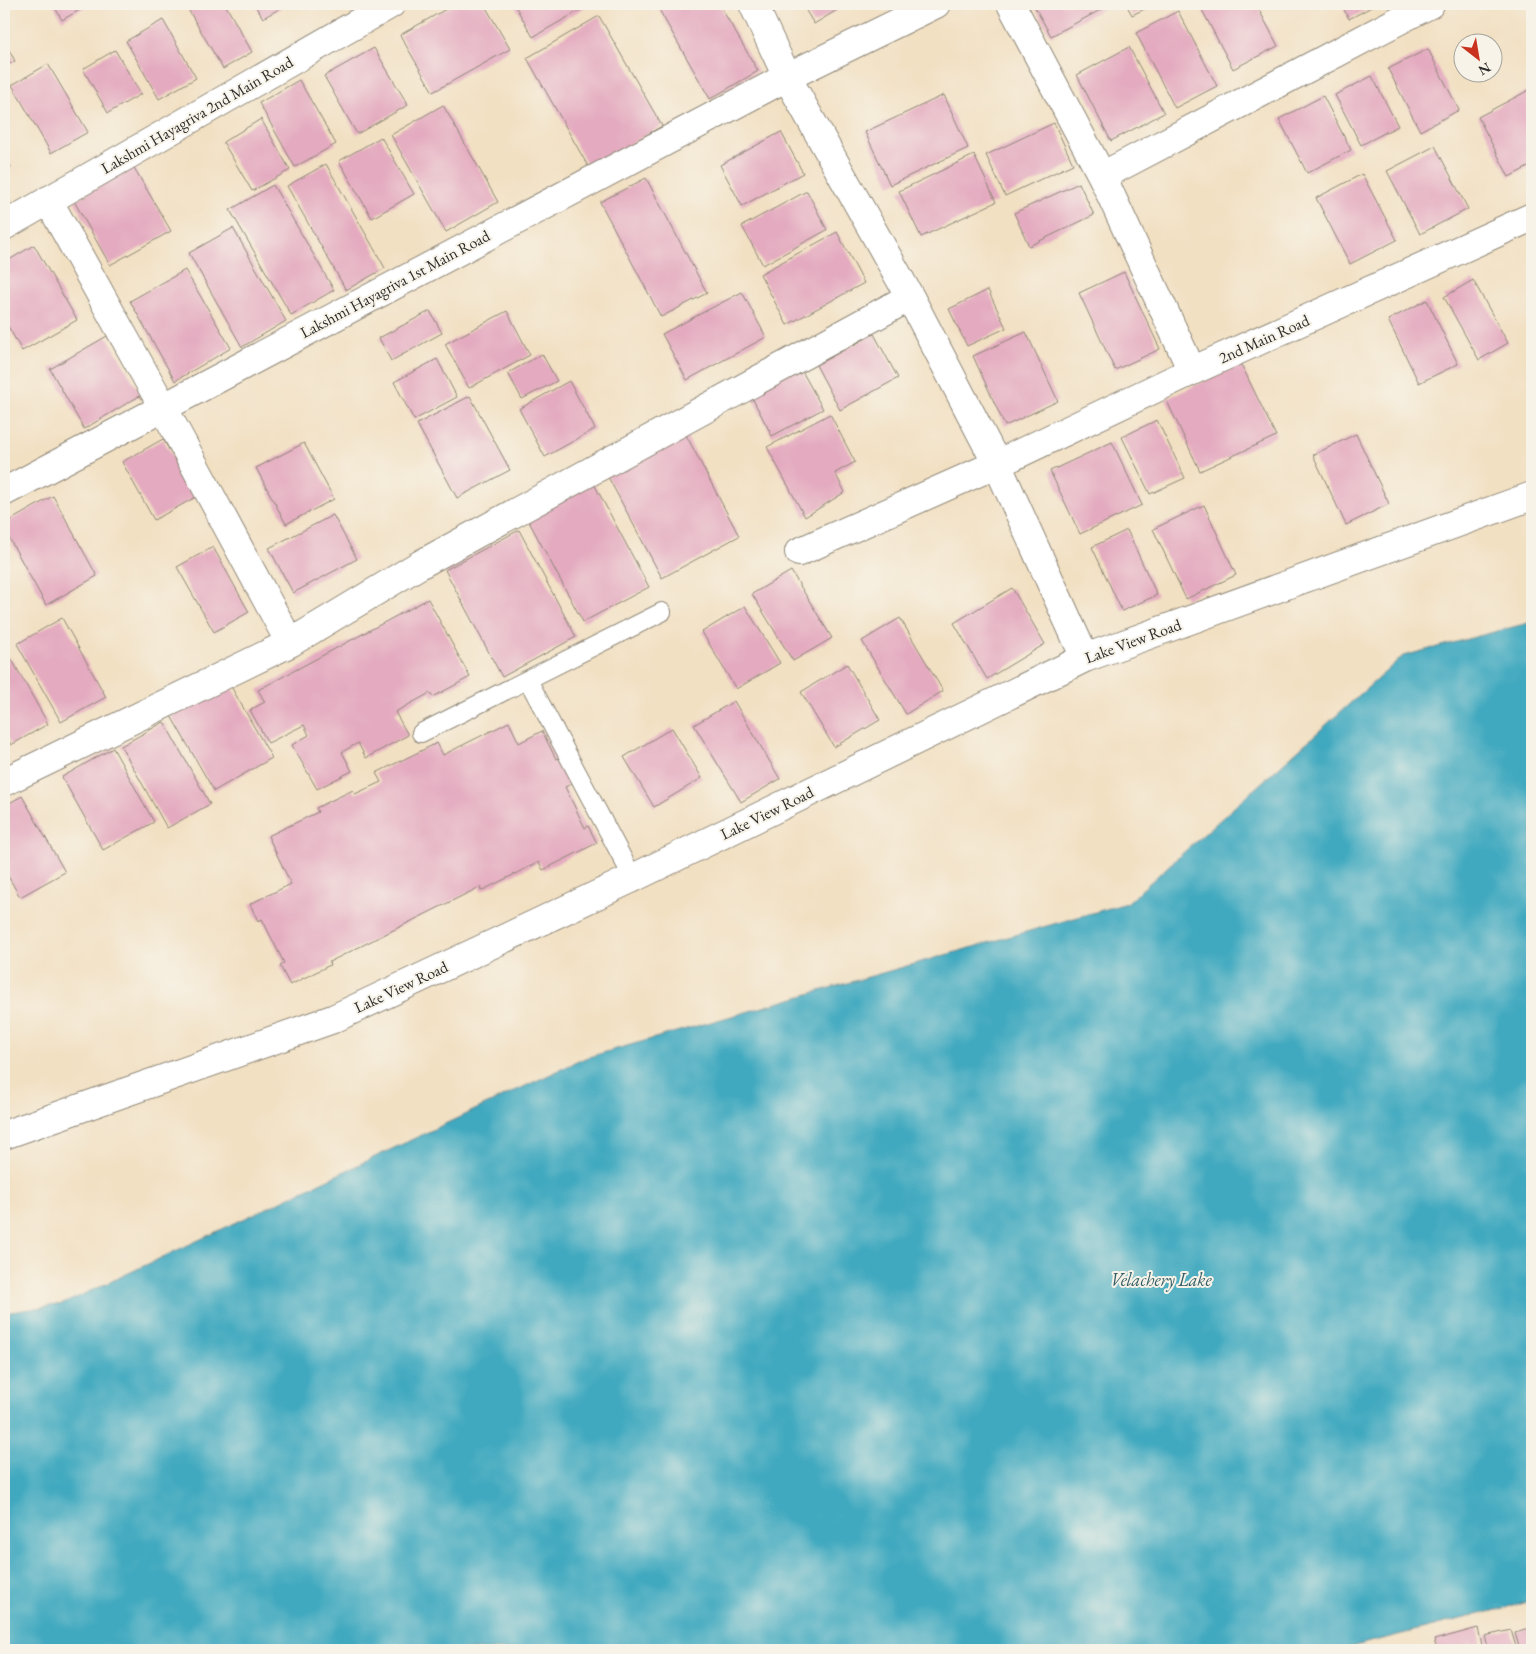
<svg xmlns="http://www.w3.org/2000/svg" width="1536" height="1654" font-family="'EB Garamond',serif">
<rect width="100%" height="100%" fill="#f7f3e8"/>
<filter id="ink" filterUnits="userSpaceOnUse"><feTurbulence type="fractalNoise" baseFrequency=".02" numOctaves="2"/><feDisplacementMap in="SourceGraphic" scale="10" xChannelSelector="R" yChannelSelector="G"/><feConvolveMatrix kernelMatrix="1 2 1 2 8 2 1 2 1" color-interpolation-filters="sRGB"/></filter>
<filter id="wash" filterUnits="userSpaceOnUse"><feTurbulence type="fractalNoise" baseFrequency=".0096" numOctaves="4" result="noise"/><feDisplacementMap in="SourceGraphic" scale="20" xChannelSelector="R" yChannelSelector="G"/><feGaussianBlur stdDeviation="1.12" result="paint"/><feColorMatrix in="noise" values="0 0 0 0 0 0 0 0 0 0 0 0 0 0 0 0 0 1.4 0 .05"/><feComposite in="paint" operator="in"/></filter>
<g filter="url(#wash)">
<rect width="100%" height="100%" fill="#f2e0c3"/>
<path fill="#3fa9bf" stroke="#356a75" d="M 1532,622 L 1532,1601 L 1339,1650 L 4,1650 L 4,1313 L 63,1304 L 585,1058 L 1127,903 L 1403,656 Z"/>
<g id="blocks">
<path fill="#e4abc0" d="M 53,4 L 90,4 L 62,20 Z
M 185,4 L 225,4 L 252,52 L 223,69 Z
M 254,4 L 288,4 L 263,18 Z
M 455,4 L 484,4 L 510,49 L 433,92 L 400,35 Z
M 514,4 L 591,4 L 533,37 Z
M 661,4 L 719,4 L 758,71 L 710,99 L 657,6 Z
M 802,4 L 847,4 L 814,24 Z
M 1033,4 L 1112,4 L 1051,36 Z
M 1126,4 L 1155,4 L 1132,15 Z
M 1208,4 L 1256,4 L 1278,46 L 1233,69 L 1201,8 Z
M 1341,4 L 1377,4 L 1349,19 Z
M 1178,11 L 1217,86 L 1175,108 L 1136,33 Z
M 599,16 L 662,126 L 589,168 L 527,58 Z
M 163,20 L 196,78 L 159,99 L 126,41 Z
M 4,41 L 15,61 L 4,67 Z
M 1129,47 L 1164,113 L 1111,141 L 1077,75 Z
M 374,48 L 408,105 L 357,134 L 324,76 Z
M 1428,49 L 1459,110 L 1420,131 L 1388,69 Z
M 115,50 L 141,94 L 108,113 L 83,69 Z
M 48,64 L 88,132 L 51,153 L 12,85 Z
M 1372,76 L 1398,126 L 1361,145 L 1335,95 Z
M 299,80 L 336,144 L 295,167 L 259,103 Z
M 1529,90 L 1532,96 L 1532,165 L 1509,177 L 1478,117 Z
M 944,95 L 968,148 L 890,185 L 865,132 Z
M 1323,96 L 1351,150 L 1307,173 L 1279,119 Z
M 443,105 L 498,202 L 446,232 L 391,135 Z
M 261,119 L 290,170 L 252,191 L 223,142 Z
M 1054,123 L 1073,164 L 1005,196 L 986,155 Z
M 781,132 L 803,173 L 742,206 L 720,165 Z
M 381,137 L 414,194 L 372,218 L 339,161 Z
M 1435,146 L 1468,209 L 1420,234 L 1387,171 Z
M 4,155 L 11,167 L 4,171 Z
M 974,155 L 996,202 L 921,237 L 899,191 Z
M 326,164 L 385,268 L 346,290 L 287,186 Z
M 133,166 L 171,231 L 110,265 L 74,201 Z
M 1362,174 L 1397,240 L 1350,264 L 1316,198 Z
M 646,178 L 707,293 L 661,317 L 600,202 Z
M 1079,183 L 1094,215 L 1029,246 L 1014,213 Z
M 273,185 L 334,290 L 291,315 L 230,210 Z
M 807,191 L 827,230 L 763,265 L 742,226 Z
M 233,228 L 286,321 L 242,347 L 189,253 Z
M 837,232 L 864,283 L 787,325 L 760,274 Z
M 34,245 L 77,320 L 22,351 L 4,319 L 4,263 Z
M 185,270 L 231,348 L 175,381 L 130,301 Z
M 1124,272 L 1160,349 L 1115,370 L 1079,293 Z
M 1473,280 L 1508,343 L 1479,360 L 1444,297 Z
M 988,290 L 1006,328 L 967,346 L 949,309 Z
M 742,292 L 766,337 L 687,380 L 662,334 Z
M 1427,300 L 1458,364 L 1419,383 L 1388,320 Z
M 430,311 L 442,333 L 391,361 L 379,338 Z
M 507,311 L 530,355 L 469,388 L 445,344 Z
M 1026,332 L 1058,401 L 1005,426 L 973,356 Z
M 874,334 L 898,378 L 840,410 L 816,365 Z
M 107,336 L 141,395 L 84,429 L 50,369 Z
M 542,354 L 557,381 L 522,399 L 508,373 Z
M 437,359 L 457,397 L 414,420 L 394,382 Z
M 797,362 L 823,409 L 772,436 L 747,388 Z
M 1241,364 L 1276,436 L 1200,471 L 1166,399 Z
M 569,381 L 595,429 L 545,457 L 519,409 Z
M 470,396 L 510,470 L 457,498 L 417,424 Z
M 830,414 L 855,462 L 835,473 L 845,492 L 805,517 L 767,447 Z
M 1157,420 L 1185,478 L 1150,494 L 1122,437 Z
M 685,433 L 739,536 L 662,578 L 607,475 Z
M 1356,434 L 1389,504 L 1346,525 L 1313,455 Z
M 163,439 L 196,497 L 154,520 L 122,462 Z
M 1112,442 L 1142,505 L 1080,534 L 1050,471 Z
M 304,443 L 334,499 L 286,524 L 256,468 Z
M 593,482 L 649,587 L 583,622 L 527,518 Z
M 53,496 L 97,576 L 46,605 L 4,529 L 4,524 Z
M 1204,505 L 1236,575 L 1186,599 L 1153,529 Z
M 333,515 L 357,559 L 293,593 L 269,548 Z
M 519,530 L 576,637 L 502,677 L 445,570 Z
M 1127,530 L 1157,595 L 1122,611 L 1092,547 Z
M 213,547 L 249,612 L 214,632 L 177,567 Z
M 791,571 L 832,638 L 793,661 L 752,594 Z
M 1012,588 L 1045,644 L 987,679 L 954,623 Z
M 428,599 L 470,677 L 433,697 L 430,693 L 395,712 L 408,735 L 366,758 L 358,743 L 342,752 L 352,771 L 317,789 L 292,745 L 309,735 L 304,725 L 268,743 L 250,710 L 265,702 L 258,690 Z
M 745,606 L 780,663 L 736,689 L 702,632 Z
M 62,618 L 106,697 L 61,722 L 17,644 Z
M 900,618 L 943,691 L 906,714 L 862,641 Z
M 11,658 L 48,724 L 11,745 L 4,731 L 4,663 Z
M 847,664 L 880,720 L 834,747 L 801,692 Z
M 229,683 L 272,758 L 214,791 L 171,716 Z
M 734,701 L 780,779 L 741,802 L 694,725 Z
M 164,722 L 210,804 L 167,828 L 121,746 Z
M 509,722 L 519,743 L 542,731 L 556,759 L 564,756 L 577,781 L 565,787 L 585,828 L 588,826 L 597,843 L 543,870 L 539,862 L 481,891 L 480,887 L 329,962 L 330,965 L 290,985 L 280,966 L 284,963 L 262,919 L 258,921 L 250,904 L 291,884 L 268,836 L 318,812 L 316,808 L 353,790 L 355,794 L 381,782 L 376,773 L 437,743 L 443,755 Z
M 672,728 L 702,778 L 654,807 L 624,757 Z
M 113,748 L 154,822 L 103,850 L 62,777 Z
M 22,796 L 65,872 L 20,897 L 4,869 L 4,806 Z
M 1478,1628 L 1483,1650 L 1437,1650 L 1434,1640 Z
M 1532,1628 L 1532,1650 L 1520,1650 L 1515,1633 Z
M 1511,1630 L 1517,1650 L 1489,1650 L 1485,1636 Z"/>
</g>
</g>
<g filter="url(#ink)">
<use href="#blocks" fill-opacity="0" stroke="#8e8677" stroke-width="1"/>
<g fill="none" stroke-linecap="round" stroke-linejoin="round">
<defs>
<path id="lane" d="M 528,680 L 633,878
M 421,733 L 662,612"/>
<path id="street" d="M 753,4 L 787,77 L 910,297 L 997,464 L 1085,658
M 1011,4 L 1102,176 L 1192,371
M 1102,176 L 1430,4
M 4,226 L 391,4
M 4,492 L 787,77 L 936,4
M 799,552 L 997,464 L 1192,371 L 1532,217
M 290,643 L 421,564 L 910,297
M 4,782 L 290,643 L 163,407 L 48,200
M 4,1135 L 333,1019 L 633,878 L 1085,658 L 1532,496"/>
</defs>
<use href="#lane" stroke="#8e8677" stroke-width="20"/>
<use href="#street" stroke="#8e8677" stroke-width="30"/>
<use href="#lane" stroke="#fff" stroke-width="18"/>
<use href="#street" stroke="#fff" stroke-width="28"/>
</g>
</g>
<g text-anchor="middle" dominant-baseline="central" stroke-width="4" stroke-linejoin="round" paint-order="stroke">
<g font-size="16" fill="#2b2b2b" stroke="#f7f3e8">
<text transform="translate(197 115) rotate(-30)">Lakshmi Hayagriva 2nd Main Road</text>
<text transform="translate(395 284) rotate(-28)">Lakshmi Hayagriva 1st Main Road</text>
<text transform="translate(1264 339) rotate(-24)">2nd Main Road</text>
<text transform="translate(1133 641) rotate(-20)">Lake View Road</text>
<text transform="translate(767 813) rotate(-26)">Lake View Road</text>
<text transform="translate(401 987) rotate(-25)">Lake View Road</text>
</g>
<g font-size="18" font-style="italic" fill="#335d66" stroke="#f7f3e8">
<text x="1161" y="1279">Velachery Lake</text>
</g>
</g>
<rect width="1536" height="1654" fill="none" stroke="#f7f3e8" stroke-width="20"/>
<g transform="translate(1478 58) rotate(149)"><circle r="24" fill="#f7f3e8" stroke="#a5a39c"/>
<path d="M0-4L9 19L0 12L-9 19Z" fill="#c8321e"/>
<text y="-8" font-size="14" font-weight="bold" text-anchor="middle" fill="#2b2b2b">N</text>
</g>
</svg>
